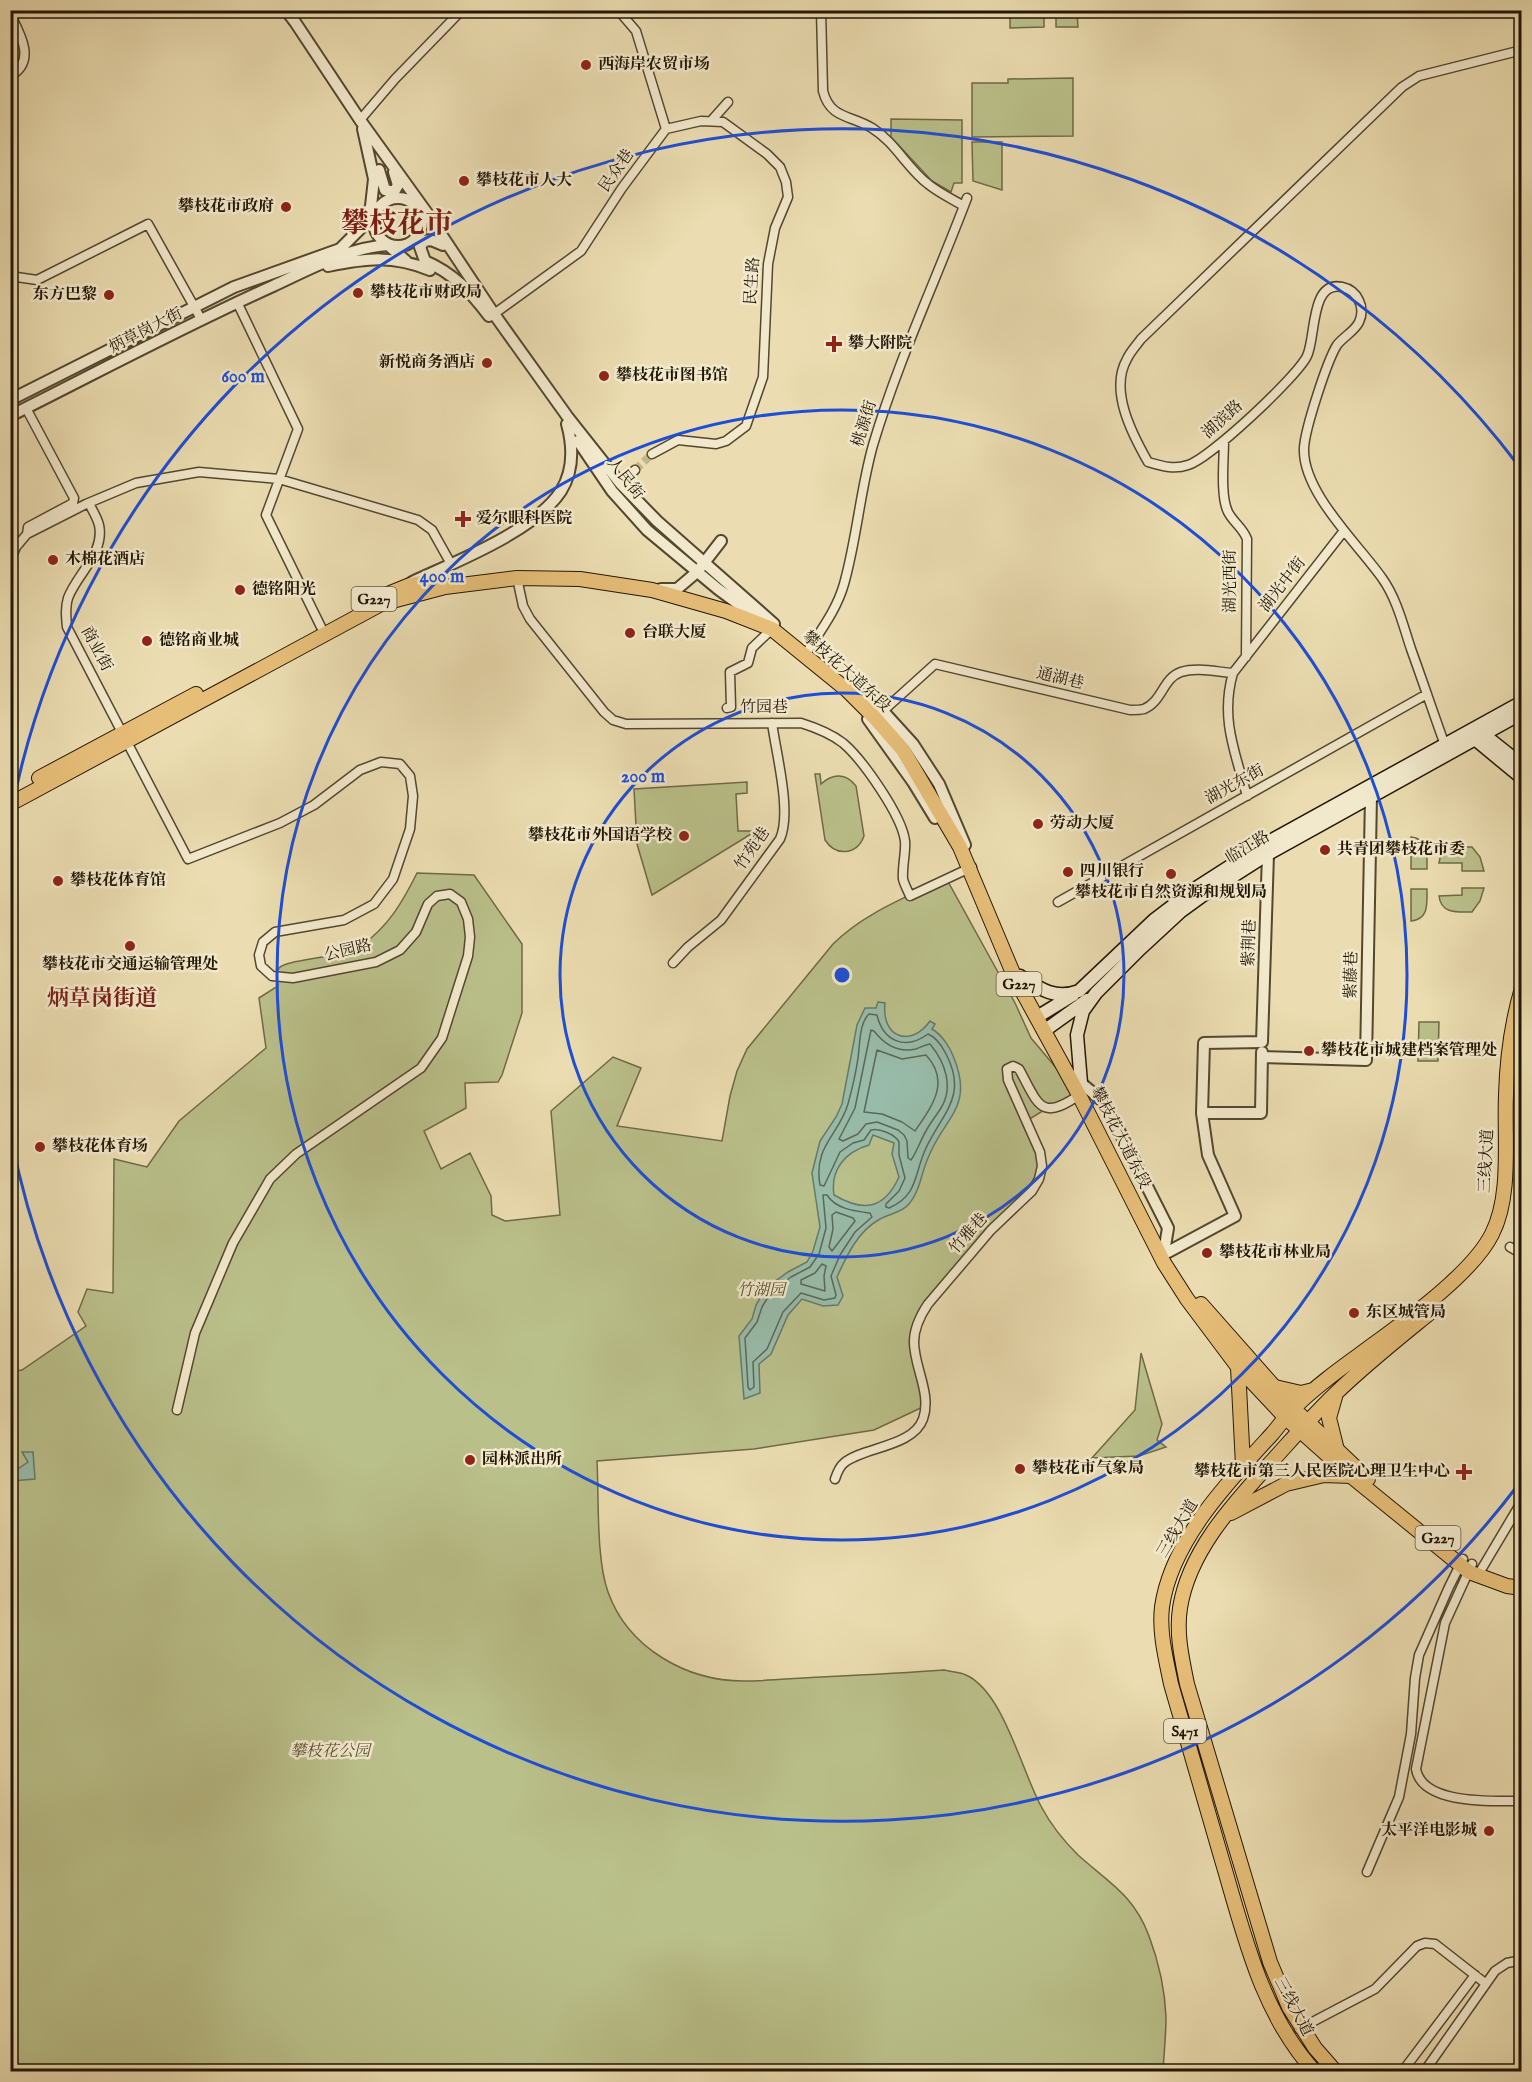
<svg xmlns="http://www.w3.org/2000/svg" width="1532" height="2082" font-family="'IM FELL English','Noto Serif SC',serif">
<rect width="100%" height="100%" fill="#ebddb1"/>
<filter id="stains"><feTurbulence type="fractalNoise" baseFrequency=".00333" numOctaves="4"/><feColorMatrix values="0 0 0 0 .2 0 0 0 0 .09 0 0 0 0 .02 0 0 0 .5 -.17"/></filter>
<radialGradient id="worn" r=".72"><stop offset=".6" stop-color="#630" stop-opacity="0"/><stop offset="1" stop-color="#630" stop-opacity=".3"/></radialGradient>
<path fill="#bac08a" stroke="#6e6a47" stroke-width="1.5" d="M 1044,11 L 1044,27 L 1010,28 L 1010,12 Z
M 1056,11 L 1077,11 L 1078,27 L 1056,27 Z
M 1073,78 L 1073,136 L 972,137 L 972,83 L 1008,83 L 1008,79 Z
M 891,119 L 962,120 L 962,183 L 954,183 L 951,192 L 932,181 L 891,137 Z
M 972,142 L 1002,142 L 1002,190 L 973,181 Z
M 815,774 L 820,774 L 821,784 C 833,773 846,773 856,786 L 864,836 C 857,855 836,857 825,840 Z
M 747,782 L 747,793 L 736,794 L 738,831 L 756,831 L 652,895 L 637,844 L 634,789 Z
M 1411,837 C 1429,839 1427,855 1427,869 L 1411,869 Z
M 1449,847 L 1472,847 L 1480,857 L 1484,871 L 1462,871 L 1462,863 L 1439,863 L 1441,853 Z
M 417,873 L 474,875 L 522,944 L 522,1013 L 502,1075 L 498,1082 L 465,1083 L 466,1108 L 424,1131 L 441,1169 L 470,1153 L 491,1196 L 492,1215 L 505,1221 L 560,1215 L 551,1111 L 613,1057 L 641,1068 L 617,1126 L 722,1141 L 730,1096 L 737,1071 L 747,1049 L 833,944 C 864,913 907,897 946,878 L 1015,1003 L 1031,1038 L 1079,1095 L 1046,1109 L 1026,1121 L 1040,1152 L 1039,1179 L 928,1304 L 916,1329 L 925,1406 L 874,1430 L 754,1449 L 597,1461 C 599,1498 596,1559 608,1592 C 628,1648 686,1681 744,1681 C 769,1681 795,1678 821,1677 C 862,1675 903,1673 944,1670 C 951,1672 960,1672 966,1675 C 1004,1692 1022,1773 1042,1808 C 1051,1825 1064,1841 1078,1855 C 1108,1882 1134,1895 1149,1936 C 1158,1960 1165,1991 1166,2017 C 1166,2035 1164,2053 1163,2071 L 11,2071 L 10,1372 L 22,1370 L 86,1326 L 78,1312 L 87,1289 L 113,1293 L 114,1159 L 147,1167 L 179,1121 L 266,1048 L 259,998 L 278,986 C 277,980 275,974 279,968 C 286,959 344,958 362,945 C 389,926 403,901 417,873 Z
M 1462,888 L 1484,888 L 1480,901 L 1472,912 C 1457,912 1441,914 1439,896 L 1462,895 Z
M 1411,889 L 1427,889 C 1427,904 1429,919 1411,921 Z
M 1419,1022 L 1439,1022 L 1438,1061 L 1418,1061 Z
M 1141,1353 L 1162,1424 L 1157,1440 L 1166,1447 L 1139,1456 L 1092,1458 L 1135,1410 Z"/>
<path fill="#98bcaa" stroke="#687968" stroke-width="1.5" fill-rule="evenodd" d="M 878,1002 L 885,1003 C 881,1038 911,1048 930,1021 L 935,1024 L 932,1029 C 942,1035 950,1047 954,1058 C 974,1108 944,1117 928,1158 C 921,1174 920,1191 909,1204 C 903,1212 889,1214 880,1219 C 858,1231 847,1255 837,1277 L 843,1296 L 838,1305 L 823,1306 L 802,1299 L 788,1315 L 771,1354 L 759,1364 L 760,1393 L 744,1399 L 739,1336 L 752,1319 L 756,1305 L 766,1288 L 788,1272 L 807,1262 L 813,1251 L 820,1227 L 812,1173 L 820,1141 L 836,1117 L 842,1104 L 857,1025 L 865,1008 L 876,1008 ZM 873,1135 L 894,1143 L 892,1154 L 899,1177 C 884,1210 863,1212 834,1195 C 830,1170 845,1152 869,1145 Z
M 22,1452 L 33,1452 L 35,1479 L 11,1481 L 11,1470 L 13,1472 L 28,1462 Z"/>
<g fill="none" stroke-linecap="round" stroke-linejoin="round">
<path stroke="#5c6857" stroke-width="1.5" d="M 869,1014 L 877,1015 C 883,1041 905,1051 928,1034 C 936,1037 942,1046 946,1054 C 968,1096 943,1112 926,1148 C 914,1173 919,1195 889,1208 L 886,1207 L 886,1204 L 899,1191 L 905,1178 L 899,1155 L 899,1142 C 895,1134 879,1128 871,1130 L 864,1140 L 853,1143 L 840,1152 L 824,1186 L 820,1185 C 813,1146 839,1135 848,1104 C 852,1089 856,1073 858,1058 C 860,1044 859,1024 869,1014 Z
M 871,1030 L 874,1031 C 884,1044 898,1053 916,1049 C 921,1047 925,1045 930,1044 C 945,1062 954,1087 941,1108 C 936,1116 930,1123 926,1131 C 920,1141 917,1152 911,1160 L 908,1158 L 907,1141 L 904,1135 L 898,1130 L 877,1122 L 866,1124 L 858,1134 L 843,1141 L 839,1139 L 855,1108 Z
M 877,1050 L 902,1059 L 926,1055 C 951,1082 932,1106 915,1131 L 902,1122 L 882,1114 L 864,1112 Z
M 823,1195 L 827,1195 C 836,1209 854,1211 870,1213 L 872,1217 L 855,1232 L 840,1255 L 831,1276 L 836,1295 L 835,1298 L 824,1300 L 801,1293 L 783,1312 L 767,1349 L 753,1362 L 754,1387 L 750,1390 L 748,1387 L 745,1338 L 757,1322 L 762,1307 L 771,1292 L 791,1277 L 810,1267 L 819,1254 L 826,1228 Z
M 836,1212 L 853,1218 L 855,1221 L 832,1251 L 829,1247 L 833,1229 L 832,1215 Z
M 822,1264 L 826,1266 L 824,1276 L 825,1291 L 801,1284 L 801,1280 L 815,1273 Z"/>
<path stroke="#c3b58e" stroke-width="8" stroke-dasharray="8 4" stroke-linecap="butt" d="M 635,470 L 652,454"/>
<defs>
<path id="minor" d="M 821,10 L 823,91 C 830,119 851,115 872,128 C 895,142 907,168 928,184 C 939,193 952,199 964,206
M 10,14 C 20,33 37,62 10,76
M 360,120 L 395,79 L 462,10
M 712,120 L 728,102
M 10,276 L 37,280 L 148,224 L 201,319
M 237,302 L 298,429 L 266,515 L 321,627
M 494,314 L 581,251 L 622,188 L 666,129 L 636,31 L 618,10
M 26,408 L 74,498 L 73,503 L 28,527 L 27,534
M 1224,441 C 1224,459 1220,496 1228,512 C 1233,522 1243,528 1247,539 L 1246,657
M 652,454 L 678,440 L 716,444 L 726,441 L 746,426 L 763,377 L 768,264 L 775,228 L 788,197 L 786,182 L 780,167 L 767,154 L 723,122 L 701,121 L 666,129
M 620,483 L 635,470
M 89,503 C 92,510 97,517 99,525 C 105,553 77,574 68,598 C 65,608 66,617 67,627 L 188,859 L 280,823 L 314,805 L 360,770 L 381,762 L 400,764 L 410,776 L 413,796 L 410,829 L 393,879 L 374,904 L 344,920 L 275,932 L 263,942 L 259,955 L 261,966 L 272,976 L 293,978 L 376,962 L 400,950 L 416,932 L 428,904 L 437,896 L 450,894 L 461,902 L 468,919 L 470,937 L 468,956 L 442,1038 L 421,1068 L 296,1154 L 270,1179 L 233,1243 L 195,1333 L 177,1410
M 10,561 L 16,547 L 27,534 L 86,504 L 136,483 L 199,472 L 279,479 L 418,520 L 432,530 L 451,564
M 517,578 L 523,606 L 530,619 L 604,712 L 613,720 L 626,724 L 801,723 C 817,728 830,733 843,743 C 863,760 902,816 905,841 C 906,853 902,866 903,879 C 904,884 908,891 910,896 L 972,867
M 807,652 C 821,630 837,609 844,584 C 857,538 860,491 873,445 C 898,361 936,280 967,198
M 727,708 L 731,707 L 730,672 L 748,663 L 752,648 L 772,629
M 883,711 L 935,664 L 1130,710 C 1134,710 1140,710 1144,709 C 1162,702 1163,678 1181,672 C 1197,667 1217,672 1233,673
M 1446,748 C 1434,715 1423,682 1411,649 C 1403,625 1397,599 1382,578 C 1359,545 1302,492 1304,448 C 1305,429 1327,361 1337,345 C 1343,337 1355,331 1359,322 C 1366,307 1357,290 1342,287 C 1310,280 1316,338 1307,356 C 1297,377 1209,459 1188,465 C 1174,470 1162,466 1148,462 C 1132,434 1109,390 1127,359 C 1130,352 1136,346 1141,339 L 1402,87 L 1419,76 L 1522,50
M 1247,796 C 1235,752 1220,718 1233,673 L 1343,532
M 1058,902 L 1427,694
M 673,963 L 688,947 L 721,920 L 780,839 C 792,812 776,753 772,723
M 1510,1247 L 1522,1254
M 835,1479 C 837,1473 839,1467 844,1463 C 863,1447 913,1447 923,1419 C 932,1394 914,1367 914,1342 C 914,1328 920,1316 928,1304 L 991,1230 L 1032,1191 L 1039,1179 L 1042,1166 L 1040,1152 L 1008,1080 L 1007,1069 L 1013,1066 L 1019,1069 C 1039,1105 1040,1123 1082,1093
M 1472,1564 L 1445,1623 L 1416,1769 C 1422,1805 1493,1801 1522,1801
M 1481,1570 L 1522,1501
M 1367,1872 L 1399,1797 L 1411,1734 L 1415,1678 L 1419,1655 L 1449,1587 L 1463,1559
M 1299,2029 L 1375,1989 L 1417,1946 L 1425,1943 L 1435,1944 L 1485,1983
M 1402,2072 L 1475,1975
M 1424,2072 L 1495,1971 L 1507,1963 L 1522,1960"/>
<path id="tertiary" d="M 286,10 L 295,22 L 360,120 L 427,213 L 494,314 L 567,416 L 620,483 L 657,521 L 774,624
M 379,170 L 385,190 L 394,192 L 398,185 L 394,172
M374 222a24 24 0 1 1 48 0a24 24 0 1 1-48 0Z
M 443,245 L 431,240 L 424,241 L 420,247 L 425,261 C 453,273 471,292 489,316
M 328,266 C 368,258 392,255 430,270
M 10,400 L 234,287 L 340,249 L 365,224 L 371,206 L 374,179 L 363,129
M 10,416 C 98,372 184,326 273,286 C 310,269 347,248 388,245 L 406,261
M 578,441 L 612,491 L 647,530 L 718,589 L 760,620
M 412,582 C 455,562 535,531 561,491 C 574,470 573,446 567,424
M 661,589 L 677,589 L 697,572 L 721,541
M 850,686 L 883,711 L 913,744 L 939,784 L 965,845
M 868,719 L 913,782 L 935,818
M 1262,1057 L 1366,1060 L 1371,796 L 1368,791
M 1081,1083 L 1105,1103 L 1168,1228 L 1165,1246
M 1202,1113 L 1261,1113 L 1262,1052
M 1168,1252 L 1235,1216 L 1208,1155 L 1202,1113 L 1204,1043 L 1262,1042 L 1268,854 L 1266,850"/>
<path id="secondary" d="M 1478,730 L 1522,765
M 1470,735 L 1522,778
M 1020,976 C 1040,989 1055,1000 1079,991 L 1154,920 L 1196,888 L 1263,845 L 1522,702
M 1037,1017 L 1073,995
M 1044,1031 L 1087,1000
M 1081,1083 L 1077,1035 L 1083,1011 L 1096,993 L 1140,949 L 1180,912 L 1202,896 L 1268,854 L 1522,713"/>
<path id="primary" d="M 1238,1367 L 1243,1465
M 1275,1387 L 1301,1393 L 1313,1390
M 1335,1397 L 1329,1418 L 1337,1450
M 1231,1513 L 1286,1484 L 1324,1475 L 1351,1476
M 1315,2072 C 1261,2013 1244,1934 1222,1860 C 1205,1801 1188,1742 1171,1684 C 1166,1659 1159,1633 1162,1607 C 1171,1541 1229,1481 1272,1434 C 1280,1425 1287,1414 1296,1406 C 1315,1387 1337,1371 1359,1355 C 1398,1326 1471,1276 1492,1234 C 1512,1195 1504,1138 1506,1095 C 1507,1059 1512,1022 1522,988
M 1336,2072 L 1315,2048 L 1289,2007 L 1270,1962 L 1187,1684 C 1182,1659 1176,1634 1180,1608 C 1189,1550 1235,1502 1273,1460 C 1293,1438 1313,1415 1335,1394 C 1366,1364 1399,1338 1432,1311"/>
<path id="trunk" d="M 383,596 L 410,585 L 440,580
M 39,778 L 196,694
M 10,804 L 381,604 L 445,587 L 517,578 L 580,579 L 652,590 L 726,611 L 772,629 L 847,690 L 875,718 L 903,750 L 960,847 L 1015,978 L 1079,1095 L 1164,1263 L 1187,1299 L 1238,1367 L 1286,1418 L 1351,1476 L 1469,1572 L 1507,1586 L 1522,1588
M 1201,1304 L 1293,1408 L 1368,1479"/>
</defs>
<use href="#minor" stroke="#54472f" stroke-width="11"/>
<use href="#tertiary" stroke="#54472f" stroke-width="14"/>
<use href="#secondary" stroke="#211504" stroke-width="15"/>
<use href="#primary" stroke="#211504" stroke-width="16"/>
<use href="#trunk" stroke="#211504" stroke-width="16"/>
<use href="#minor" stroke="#f2e9cc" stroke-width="8"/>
<use href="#tertiary" stroke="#f2e9cc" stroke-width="10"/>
<use href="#secondary" stroke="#f2e9cc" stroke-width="12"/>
<use href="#primary" stroke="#e6be78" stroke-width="14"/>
<use href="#trunk" stroke="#e6be78" stroke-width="14"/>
</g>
<g fill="none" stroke="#1d4ed8" stroke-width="3">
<circle cx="842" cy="975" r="282"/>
<circle cx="842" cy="975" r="565"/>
<path d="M1518 1485A847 847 0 0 1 11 1137M11 813A847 847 0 0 1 1518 465"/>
</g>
<g fill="#8f2418" stroke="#f2e9cc" stroke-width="2">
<circle cx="586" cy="65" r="6"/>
<circle cx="464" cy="181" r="6"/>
<circle cx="286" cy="207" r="6"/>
<circle cx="358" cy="293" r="6"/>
<circle cx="109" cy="295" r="6"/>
<path d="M831 335h6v6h6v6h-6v6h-6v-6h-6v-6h6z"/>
<circle cx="487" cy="363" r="6"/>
<circle cx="604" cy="376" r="6"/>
<path d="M460 510h6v6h6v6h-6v6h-6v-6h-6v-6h6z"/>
<circle cx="53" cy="560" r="6"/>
<circle cx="240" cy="590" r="6"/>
<circle cx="630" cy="633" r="6"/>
<circle cx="147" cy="641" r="6"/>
<circle cx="1038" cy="824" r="6"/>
<circle cx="684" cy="836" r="6"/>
<circle cx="1325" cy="850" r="6"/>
<circle cx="1068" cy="872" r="6"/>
<circle cx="1171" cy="874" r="6"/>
<circle cx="58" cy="881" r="6"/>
<circle cx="130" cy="946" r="6"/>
<circle cx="1309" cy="1051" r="6"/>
<circle cx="40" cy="1147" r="6"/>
<circle cx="1207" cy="1253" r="6"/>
<circle cx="1354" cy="1313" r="6"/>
<circle cx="470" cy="1460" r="6"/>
<circle cx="1020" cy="1469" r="6"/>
<path d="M1461 1463h6v6h6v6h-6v6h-6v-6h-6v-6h6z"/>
<circle cx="1489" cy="1831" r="6"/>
</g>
<g text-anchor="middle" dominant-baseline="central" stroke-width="5" stroke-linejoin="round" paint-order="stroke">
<g fill="#f2e9cc" stroke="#605540" stroke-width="1.5">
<rect x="351.5" y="587" width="45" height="24" rx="4.5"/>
<rect x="996.5" y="972" width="45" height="24" rx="4.5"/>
<rect x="1415.5" y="1526" width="45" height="24" rx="4.5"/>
<rect x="1164" y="1719" width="42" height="24" rx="4.5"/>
</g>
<g font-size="15" font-weight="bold" fill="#211504">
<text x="374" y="599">G227</text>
<text x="1019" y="984">G227</text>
<text x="1438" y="1538">G227</text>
<text x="1185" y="1731">S471</text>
</g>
<g font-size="16" font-weight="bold" fill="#211504" stroke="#f2e9cc" text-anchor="start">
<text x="598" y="65">西海岸农贸市场</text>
<text x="476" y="181">攀枝花市人大</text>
<text x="274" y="207" text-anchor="end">攀枝花市政府</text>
<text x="370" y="293">攀枝花市财政局</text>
<text x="97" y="295" text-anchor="end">东方巴黎</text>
<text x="848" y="344">攀大附院</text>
<text x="475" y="363" text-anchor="end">新悦商务酒店</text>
<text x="616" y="376">攀枝花市图书馆</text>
<text x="476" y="519">爱尔眼科医院</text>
<text x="65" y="560">木棉花酒店</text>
<text x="252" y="590">德铭阳光</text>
<text x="642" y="633">台联大厦</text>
<text x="159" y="641">德铭商业城</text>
<text x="1050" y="824">劳动大厦</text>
<text x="672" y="836" text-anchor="end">攀枝花市外国语学校</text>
<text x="1337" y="850">共青团攀枝花市委</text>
<text x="1080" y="872">四川银行</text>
<text x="70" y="881">攀枝花体育馆</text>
<text x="1171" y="893" text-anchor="middle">攀枝花市自然资源和规划局</text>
<text x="130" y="965" text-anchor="middle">攀枝花市交通运输管理处</text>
<text x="1321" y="1051">攀枝花市城建档案管理处</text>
<text x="52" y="1147">攀枝花体育场</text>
<text x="1219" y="1253">攀枝花市林业局</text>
<text x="1366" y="1313">东区城管局</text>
<text x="482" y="1460">园林派出所</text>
<text x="1032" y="1469">攀枝花市气象局</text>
<text x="1450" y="1472" text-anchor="end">攀枝花市第三人民医院心理卫生中心</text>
<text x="1477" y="1831" text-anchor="end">太平洋电影城</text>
</g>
<g font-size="16" fill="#211504" stroke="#f2e9cc">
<text transform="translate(617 171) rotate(-55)">民众巷</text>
<text transform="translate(753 281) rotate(-86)">民生路</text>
<text transform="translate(146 331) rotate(-27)">炳草岗大街</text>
<text transform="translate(1223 420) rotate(-42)">湖滨路</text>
<text transform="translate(865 424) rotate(-73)">桃源街</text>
<text transform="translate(625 479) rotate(52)">人民街</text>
<text transform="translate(1231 581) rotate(-90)">湖光西街</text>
<text transform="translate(1283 585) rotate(-52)">湖光中街</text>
<text transform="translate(96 649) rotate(62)">商业街</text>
<text transform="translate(846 672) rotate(42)">攀枝花大道东段</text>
<text transform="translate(1060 679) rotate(13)">通湖巷</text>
<text x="764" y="708">竹园巷</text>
<text transform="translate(1235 785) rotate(-29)">湖光东街</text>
<text transform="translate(1248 848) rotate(-31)">临江路</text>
<text transform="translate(753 849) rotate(-55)">竹苑巷</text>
<text transform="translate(1250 943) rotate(-88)">紫荆巷</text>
<text transform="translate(348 951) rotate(-13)">公园路</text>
<text transform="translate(1352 975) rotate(-89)">紫藤巷</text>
<text transform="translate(1120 1138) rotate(63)">攀枝花大道东段</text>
<text transform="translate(1487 1161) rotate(-87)">三线大道</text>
<text transform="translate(969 1234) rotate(-48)">竹雅巷</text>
<text transform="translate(1178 1529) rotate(-59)">三线大道</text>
<text transform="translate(1293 2007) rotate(62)">三线大道</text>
</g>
<g font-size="16" font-style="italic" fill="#575133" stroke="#f2e9cc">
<text x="761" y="1291">竹湖园</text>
<text x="330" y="1752">攀枝花公园</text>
</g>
<g font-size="22" font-weight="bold" fill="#7a1f14" stroke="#f2e9cc">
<text x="102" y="999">炳草岗街道</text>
</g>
<g font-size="28" font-weight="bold" fill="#7a1f14" stroke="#f2e9cc">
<text x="397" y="224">攀枝花市</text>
</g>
</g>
<circle cx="842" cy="975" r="9" fill="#1d4ed8" stroke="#f2e9cc" stroke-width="3"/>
<g font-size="18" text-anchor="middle" font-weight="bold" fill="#1d4ed8" stroke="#f2e9cc" stroke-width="5" stroke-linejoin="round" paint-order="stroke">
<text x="243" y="382">600 m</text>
<text x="442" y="582">400 m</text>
<text x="643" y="782">200 m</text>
</g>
<rect width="1532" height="2082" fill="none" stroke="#ebddb1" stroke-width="36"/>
<rect x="12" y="12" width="1508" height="2058" fill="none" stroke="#211504" stroke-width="3"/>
<rect x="18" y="18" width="1496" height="2046" fill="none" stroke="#211504" stroke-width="1.5"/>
<rect width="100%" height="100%" filter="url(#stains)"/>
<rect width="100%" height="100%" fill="url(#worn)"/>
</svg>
